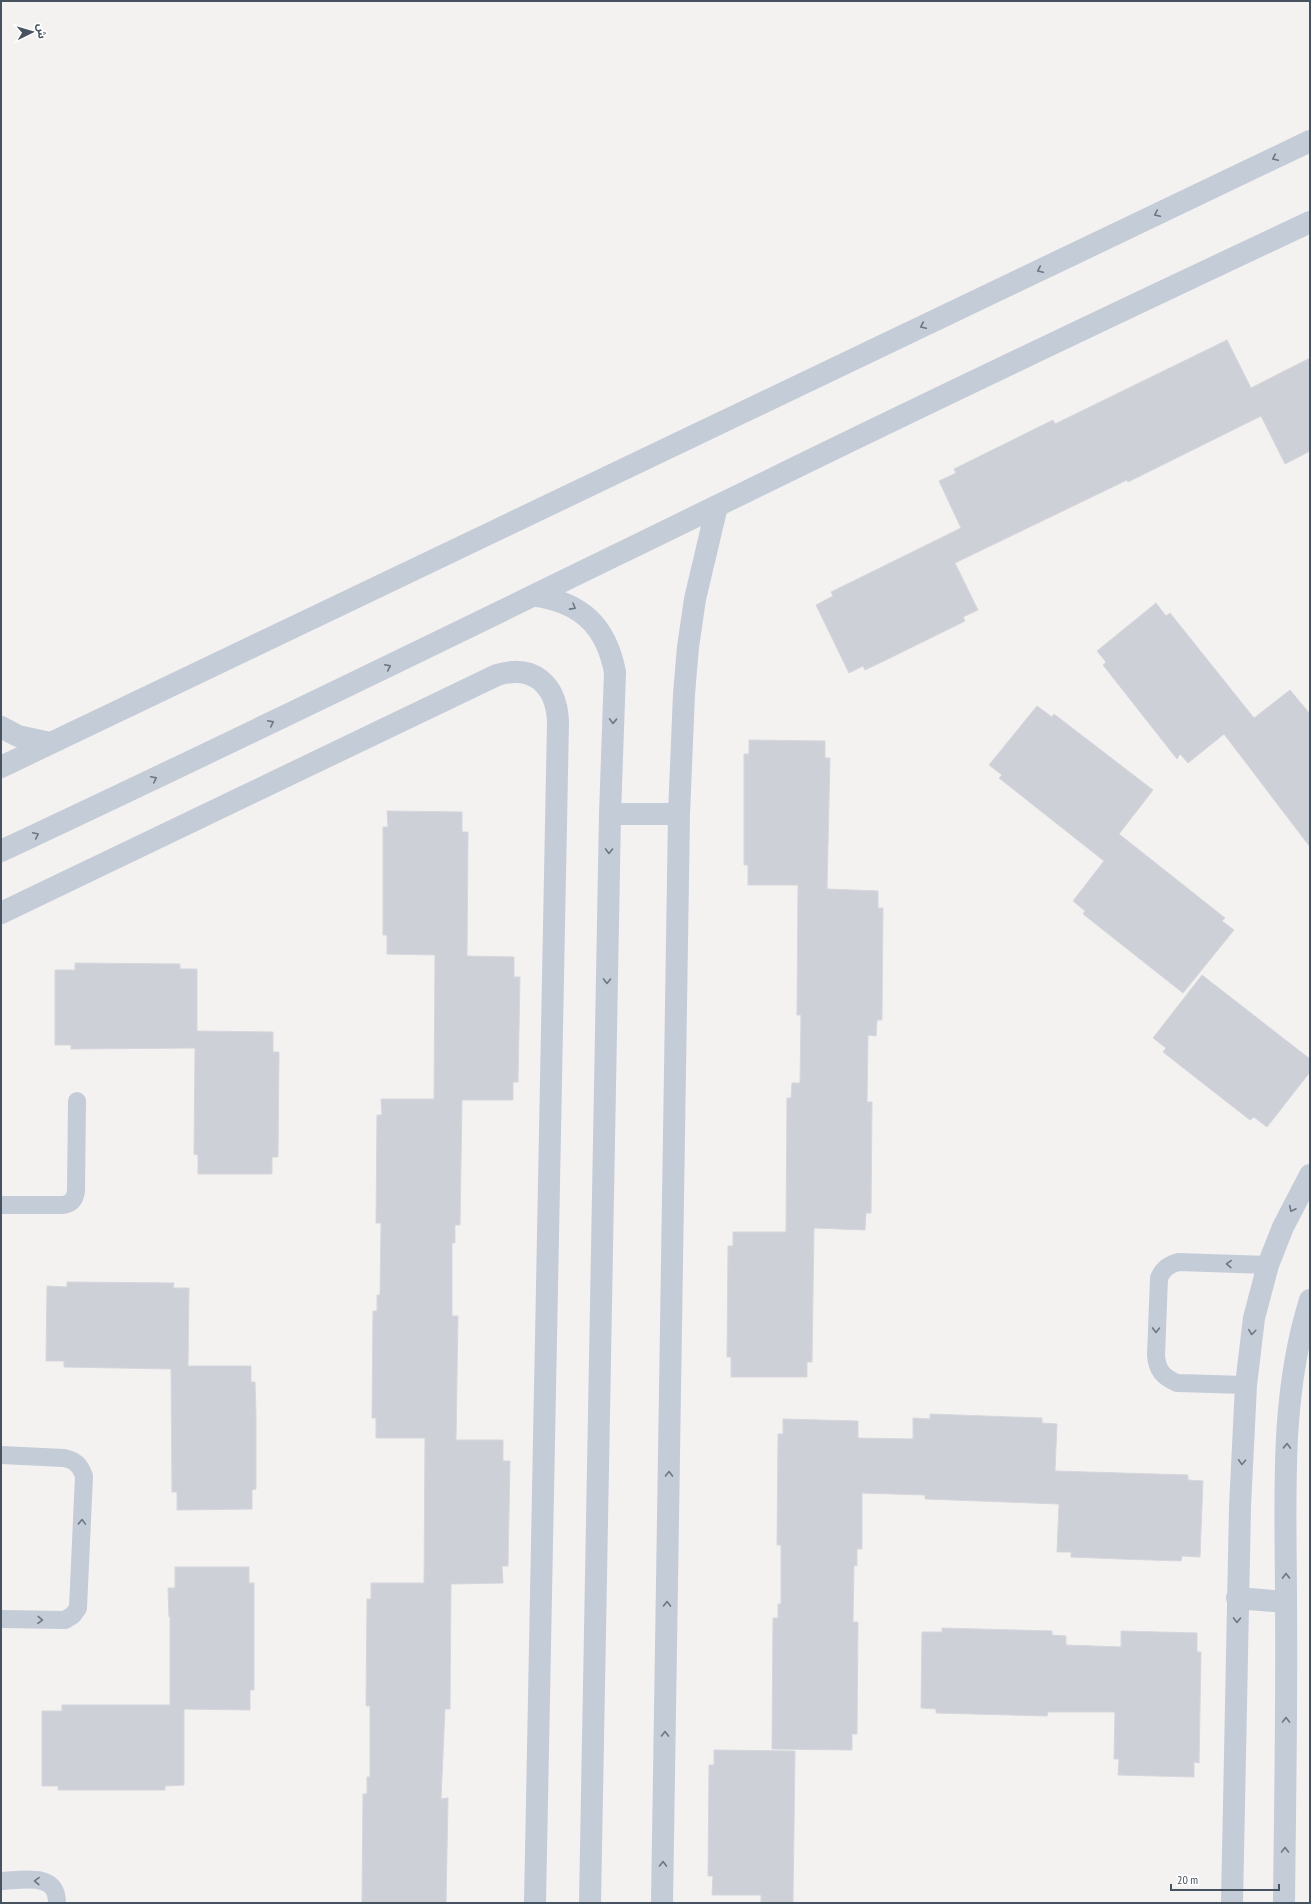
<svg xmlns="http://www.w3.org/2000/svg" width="1311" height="1904" font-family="'PT Sans Narrow','Noto Sans Arabic',sans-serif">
<rect width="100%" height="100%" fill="#f4f1f1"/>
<path fill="#cdd0d6" stroke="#d5d7dd" d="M 1227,340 L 1251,388 L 1310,358 L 1310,451 L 1285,464 L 1261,416 L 1128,482 L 1127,480 L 955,563 L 978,610 L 963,617 L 965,621 L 888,659 L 865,670 L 863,666 L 849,673 L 816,605 L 833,596 L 831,592 L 961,528 L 939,481 L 956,473 L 954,469 L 1053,420 L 1055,424 Z
M 1156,603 L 1166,616 L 1170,613 L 1254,718 L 1290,690 L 1310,714 L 1310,847 L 1224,734 L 1188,763 L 1180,754 L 1177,759 L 1103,665 L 1106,662 L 1097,651 Z
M 1037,706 L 1052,717 L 1054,714 L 1153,790 L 1119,834 L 1225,918 L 1222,921 L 1234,930 L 1183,993 L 1083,914 L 1085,911 L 1073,901 L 1104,861 L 999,778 L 1002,775 L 989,765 Z
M 749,740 L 825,741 L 825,758 L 830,758 L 827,889 L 878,891 L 878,908 L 883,908 L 882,1020 L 877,1020 L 876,1036 L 868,1035 L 867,1102 L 872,1102 L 871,1213 L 866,1213 L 865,1230 L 814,1228 L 812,1362 L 807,1362 L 807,1377 L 731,1377 L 731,1357 L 727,1357 L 728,1246 L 733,1246 L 733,1232 L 786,1232 L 787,1098 L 791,1098 L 792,1083 L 800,1083 L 801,1015 L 797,1015 L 798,885 L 748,885 L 748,865 L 744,865 L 744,754 L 749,754 Z
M 387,811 L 462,812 L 462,832 L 468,832 L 467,956 L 514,957 L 514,977 L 520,977 L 518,1082 L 513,1082 L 513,1100 L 462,1100 L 460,1225 L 455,1225 L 455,1243 L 452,1243 L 452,1316 L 458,1316 L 456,1440 L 503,1440 L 503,1461 L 510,1461 L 508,1566 L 502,1566 L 503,1583 L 451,1584 L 450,1709 L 445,1709 L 441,1799 L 448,1798 L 446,1903 L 362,1903 L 363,1794 L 367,1794 L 367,1777 L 370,1777 L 370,1706 L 366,1706 L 367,1599 L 371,1599 L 371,1583 L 424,1583 L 425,1438 L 376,1438 L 376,1418 L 372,1418 L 373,1311 L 377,1311 L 377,1295 L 380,1295 L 381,1223 L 376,1223 L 377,1115 L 382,1115 L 381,1099 L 434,1099 L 435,955 L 387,954 L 387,935 L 383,935 L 383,827 L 388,827 Z
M 75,963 L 180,964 L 180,969 L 197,969 L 197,1031 L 273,1032 L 273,1052 L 279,1052 L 278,1157 L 272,1157 L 272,1174 L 198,1174 L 198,1155 L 194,1154 L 195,1048 L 71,1049 L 71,1045 L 55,1045 L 55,970 L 75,970 Z
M 1202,975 L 1310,1059 L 1310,1072 L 1267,1127 L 1254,1117 L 1250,1120 L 1200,1081 L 1163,1052 L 1166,1048 L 1153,1038 Z
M 67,1282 L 174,1283 L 173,1288 L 189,1288 L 188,1366 L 251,1366 L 251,1382 L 255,1382 L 256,1414 L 256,1489 L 252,1490 L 252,1509 L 177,1510 L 177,1492 L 172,1492 L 171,1369 L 64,1367 L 64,1361 L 46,1361 L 47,1286 L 67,1287 Z
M 930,1414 L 1042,1418 L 1042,1423 L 1057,1424 L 1055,1471 L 1188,1475 L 1188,1480 L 1203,1481 L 1200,1557 L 1182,1556 L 1181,1561 L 1121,1559 L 1071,1557 L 1071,1552 L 1057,1552 L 1059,1504 L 925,1499 L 925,1495 L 862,1493 L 862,1549 L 857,1549 L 857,1566 L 854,1565 L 853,1622 L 858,1622 L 857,1734 L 852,1734 L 852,1750 L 772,1749 L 773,1618 L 778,1618 L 778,1604 L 781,1604 L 781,1545 L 777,1545 L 778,1434 L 783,1434 L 783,1419 L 858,1421 L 858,1438 L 913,1439 L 913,1418 L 930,1419 Z
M 175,1567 L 249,1567 L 249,1583 L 254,1583 L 254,1690 L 250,1690 L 250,1710 L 184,1709 L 184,1785 L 165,1786 L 165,1790 L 58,1790 L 58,1786 L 42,1786 L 42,1711 L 62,1711 L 62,1705 L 170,1705 L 170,1617 L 169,1617 L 168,1588 L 175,1588 Z
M 942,1628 L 1052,1631 L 1052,1635 L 1066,1636 L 1066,1645 L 1121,1647 L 1121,1631 L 1197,1633 L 1197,1652 L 1201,1652 L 1199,1763 L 1194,1762 L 1194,1777 L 1118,1775 L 1119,1759 L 1114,1759 L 1115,1712 L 1048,1712 L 1047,1716 L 936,1713 L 936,1709 L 921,1708 L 922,1632 L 942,1632 Z
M 714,1750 L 795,1751 L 793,1903 L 761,1903 L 761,1895 L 712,1895 L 713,1876 L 708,1876 L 709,1765 L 714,1765 Z"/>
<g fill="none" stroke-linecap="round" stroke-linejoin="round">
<path stroke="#c4ccd7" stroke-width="18" d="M 1,1205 L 63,1205 C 71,1204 75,1199 76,1191 L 77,1101
M 1246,1385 L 1177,1383 C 1163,1377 1157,1370 1156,1355 L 1159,1278 C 1163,1269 1168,1265 1178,1262 L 1268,1265
M 1,1455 L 64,1458 C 75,1460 80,1465 84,1476 L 78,1608 L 73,1615 L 65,1620 L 1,1619
M 1,1881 C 24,1880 57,1872 57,1903"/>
<path stroke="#c4ccd7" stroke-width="22" d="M 536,596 C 582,603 606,626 615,672 L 610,814 L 590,1903
M 1,727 L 18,736 L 50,743
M 610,814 L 679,814
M 1,913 L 497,675 C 533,664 556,684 558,721 L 535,1903
M 1237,1598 L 1286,1602
M 662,1903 L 679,814 L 684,694 L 688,647 L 695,599 L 717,506
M 1232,1903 L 1240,1507 L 1246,1385 L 1254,1318 L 1268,1265 L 1283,1227 L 1310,1175
M 1284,1903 C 1285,1803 1287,1702 1286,1602 C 1286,1501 1279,1398 1310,1300"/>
<path stroke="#c4ccd7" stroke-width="22" d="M 1,767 L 1310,141
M 1,851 C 241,739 479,622 717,506 C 914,409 1112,315 1310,222"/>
</g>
<defs><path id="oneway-chevron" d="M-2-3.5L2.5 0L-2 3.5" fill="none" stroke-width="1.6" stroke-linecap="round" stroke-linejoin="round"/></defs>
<g stroke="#6c7784">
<use href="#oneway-chevron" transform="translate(1275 158) rotate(155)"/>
<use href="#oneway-chevron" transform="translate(1157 214) rotate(155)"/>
<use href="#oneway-chevron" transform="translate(1040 270) rotate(155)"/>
<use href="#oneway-chevron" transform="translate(923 326) rotate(155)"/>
<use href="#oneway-chevron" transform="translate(573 607) rotate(29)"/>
<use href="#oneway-chevron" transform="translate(388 667) rotate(-26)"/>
<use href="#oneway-chevron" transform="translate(613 721) rotate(92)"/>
<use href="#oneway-chevron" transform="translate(271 723) rotate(-26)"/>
<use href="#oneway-chevron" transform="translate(154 779) rotate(-26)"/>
<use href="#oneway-chevron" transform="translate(36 835) rotate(-25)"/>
<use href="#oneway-chevron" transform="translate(609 851) rotate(91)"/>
<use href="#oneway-chevron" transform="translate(607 981) rotate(91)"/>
<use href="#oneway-chevron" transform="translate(1292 1209) rotate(116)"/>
<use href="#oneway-chevron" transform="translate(1229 1264) rotate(-178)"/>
<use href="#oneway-chevron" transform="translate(1156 1330) rotate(91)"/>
<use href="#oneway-chevron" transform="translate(1252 1332) rotate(97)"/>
<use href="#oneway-chevron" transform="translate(1287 1446) rotate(-88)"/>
<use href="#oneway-chevron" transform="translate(1242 1462) rotate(93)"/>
<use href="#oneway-chevron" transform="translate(669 1474) rotate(-89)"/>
<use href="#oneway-chevron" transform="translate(82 1522) rotate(-88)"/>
<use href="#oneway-chevron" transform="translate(1286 1576) rotate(-91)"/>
<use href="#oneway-chevron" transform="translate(667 1604) rotate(-89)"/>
<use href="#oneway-chevron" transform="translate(40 1620) rotate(2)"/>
<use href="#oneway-chevron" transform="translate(1237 1620) rotate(91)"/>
<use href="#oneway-chevron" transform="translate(1286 1720) rotate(-90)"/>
<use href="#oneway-chevron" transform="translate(665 1734) rotate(-89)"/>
<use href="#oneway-chevron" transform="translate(1285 1850) rotate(-90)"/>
<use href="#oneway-chevron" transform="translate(663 1864) rotate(-89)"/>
<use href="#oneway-chevron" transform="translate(37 1881) rotate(-178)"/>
</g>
<rect width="1311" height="1904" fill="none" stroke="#475361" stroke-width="4"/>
<g transform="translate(32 32) rotate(85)" stroke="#ffffff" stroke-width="3" paint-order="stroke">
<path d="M0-3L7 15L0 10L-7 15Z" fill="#475361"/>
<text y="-6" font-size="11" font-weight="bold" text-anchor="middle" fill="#475361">ش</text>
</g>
<path d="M1171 1884v6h108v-6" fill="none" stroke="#475361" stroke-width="2"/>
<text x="1177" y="1884" font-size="12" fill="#475361" stroke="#ffffff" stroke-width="3" paint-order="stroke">20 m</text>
</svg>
